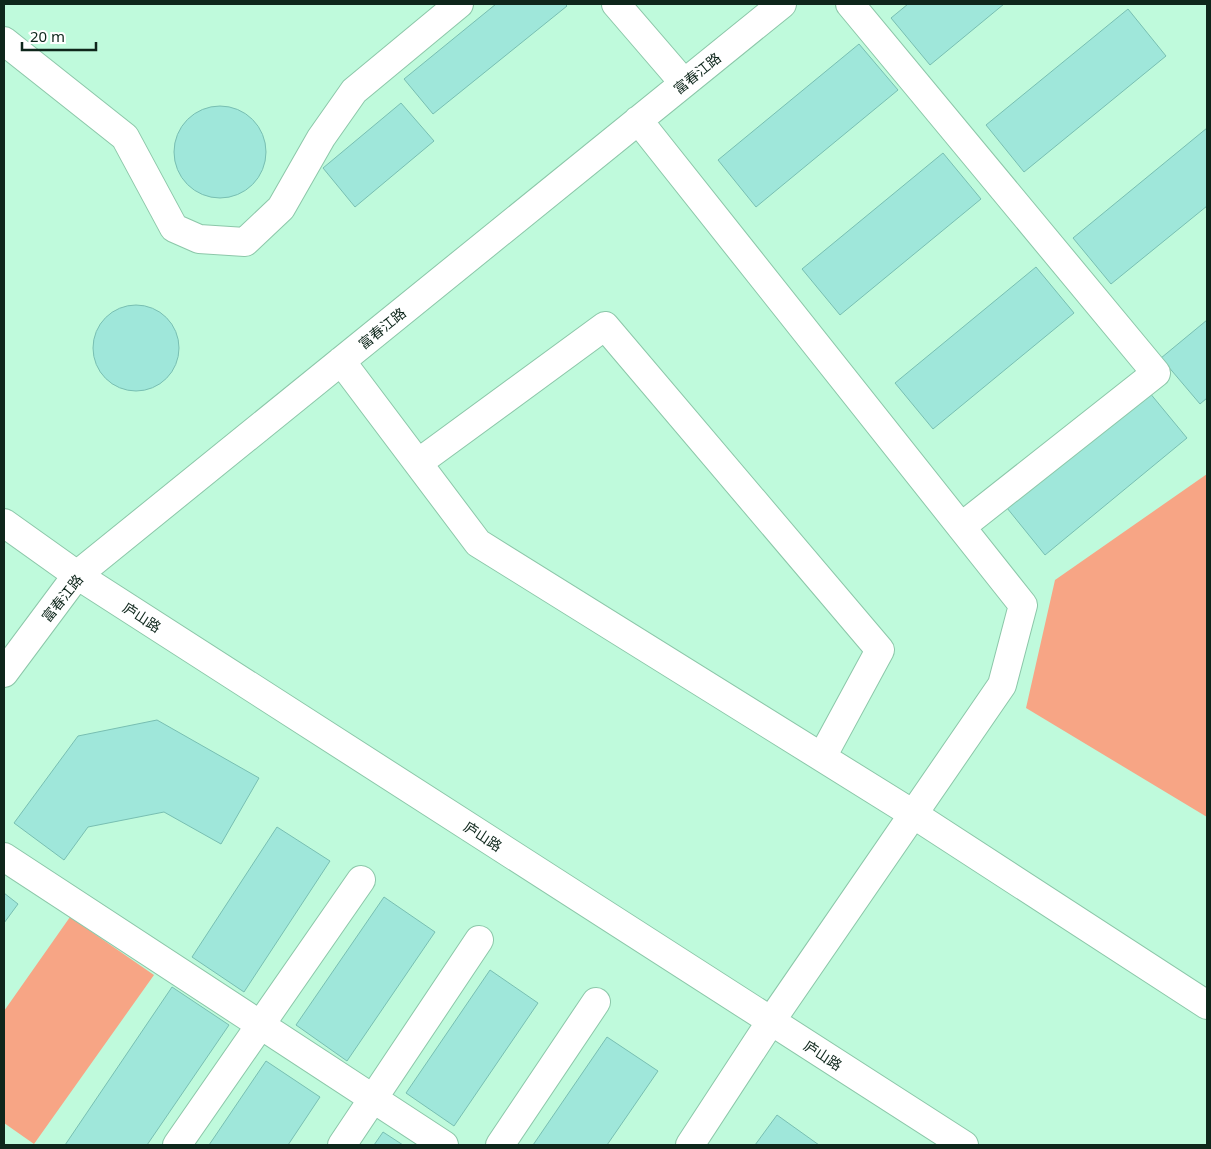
<svg xmlns="http://www.w3.org/2000/svg" width="1211" height="1149" font-family="'Noto Sans','Noto Sans SC',sans-serif">
<rect width="100%" height="100%" fill="#bffadc"/>
<path fill="#f7a585" d="M 1207,474 L 1207,817 L 1026,708 L 1055,580 Z
M 70,917 L 154,975 L 34,1144 L 4,1123 L 4,1011 Z"/>
<path fill="#9fe7da" stroke="#78bfb2" d="M 496,4 L 565,4 L 567,6 L 433,114 L 404,79 Z
M 908,4 L 1004,4 L 930,65 L 891,18 Z
M 1128,9 L 1166,56 L 1024,172 L 986,125 Z
M 859,44 L 898,90 L 756,207 L 718,160 Z
M 401,103 L 434,141 L 355,207 L 323,168 Z
M174 152a46 46 0 1 1 92 0a46 46 0 1 1-92 0Z
M 1207,128 L 1207,206 L 1111,284 L 1073,238 Z
M 943,153 L 981,199 L 840,315 L 802,269 Z
M 1036,267 L 1074,313 L 933,429 L 895,383 Z
M93 348a43 43 0 1 1 86 0a43 43 0 1 1-86 0Z
M 1207,320 L 1207,398 L 1200,404 L 1161,358 Z
M 1149,392 L 1187,438 L 1045,555 L 1007,508 Z
M 157,720 L 259,778 L 221,844 L 164,812 L 88,827 L 64,860 L 14,823 L 78,736 Z
M 277,827 L 330,861 L 244,992 L 192,957 Z
M 4,893 L 18,904 L 4,923 Z
M 384,897 L 435,932 L 347,1061 L 296,1025 Z
M 490,970 L 538,1003 L 454,1126 L 406,1093 Z
M 172,987 L 229,1025 L 147,1145 L 65,1145 Z
M 607,1037 L 658,1071 L 607,1145 L 533,1145 Z
M 266,1061 L 320,1097 L 288,1145 L 209,1145 Z
M 777,1115 L 819,1145 L 755,1145 Z
M 383,1132 L 403,1145 L 374,1145 Z"/>
<g fill="none" stroke-linecap="round" stroke-linejoin="round">
<defs>
<path id="minor" d="M 616,4 L 684,83
M 850,4 L 1156,373 L 961,527
M 4,41 L 125,137 L 174,228 L 199,239 L 245,242 L 281,208 L 321,138 L 354,91 L 459,4
M 638,120 L 1023,605 L 1002,685 L 771,1021 L 690,1145
M 341,361 L 478,543 L 913,814 L 1207,1005
M 418,463 L 605,326 L 880,650 L 822,757
M 4,523 L 77,575 L 964,1145
M 4,673 L 77,575 L 782,4
M 4,857 L 444,1145
M 177,1145 L 361,880
M 342,1145 L 479,940
M 500,1145 L 596,1002"/>
</defs>
<use href="#minor" stroke="#8cc7a9" stroke-width="30"/>
<use href="#minor" stroke="#fff" stroke-width="28"/>
</g>
<g text-anchor="middle" dominant-baseline="central" stroke-width="4" stroke-linejoin="round" paint-order="stroke">
<g font-size="14" fill="#0e261b" stroke="#fff">
<text transform="translate(697 73) rotate(-39)">富春江路</text>
<text transform="translate(382 328) rotate(-39)">富春江路</text>
<text transform="translate(62 598) rotate(-51)">富春江路</text>
<text transform="translate(142 617) rotate(33)">庐山路</text>
<text transform="translate(483 836) rotate(33)">庐山路</text>
<text transform="translate(823 1055) rotate(33)">庐山路</text>
</g>
</g>
<rect width="1211" height="1149" fill="none" stroke="#0e261b" stroke-width="10"/>
<path d="M22 42v8h74v-8" fill="none" stroke="#0e261b" stroke-width="2.5"/>
<text x="30" y="42" font-size="15" fill="#0e261b" stroke="#ffffff" stroke-width="4" paint-order="stroke">20 m</text>
</svg>
